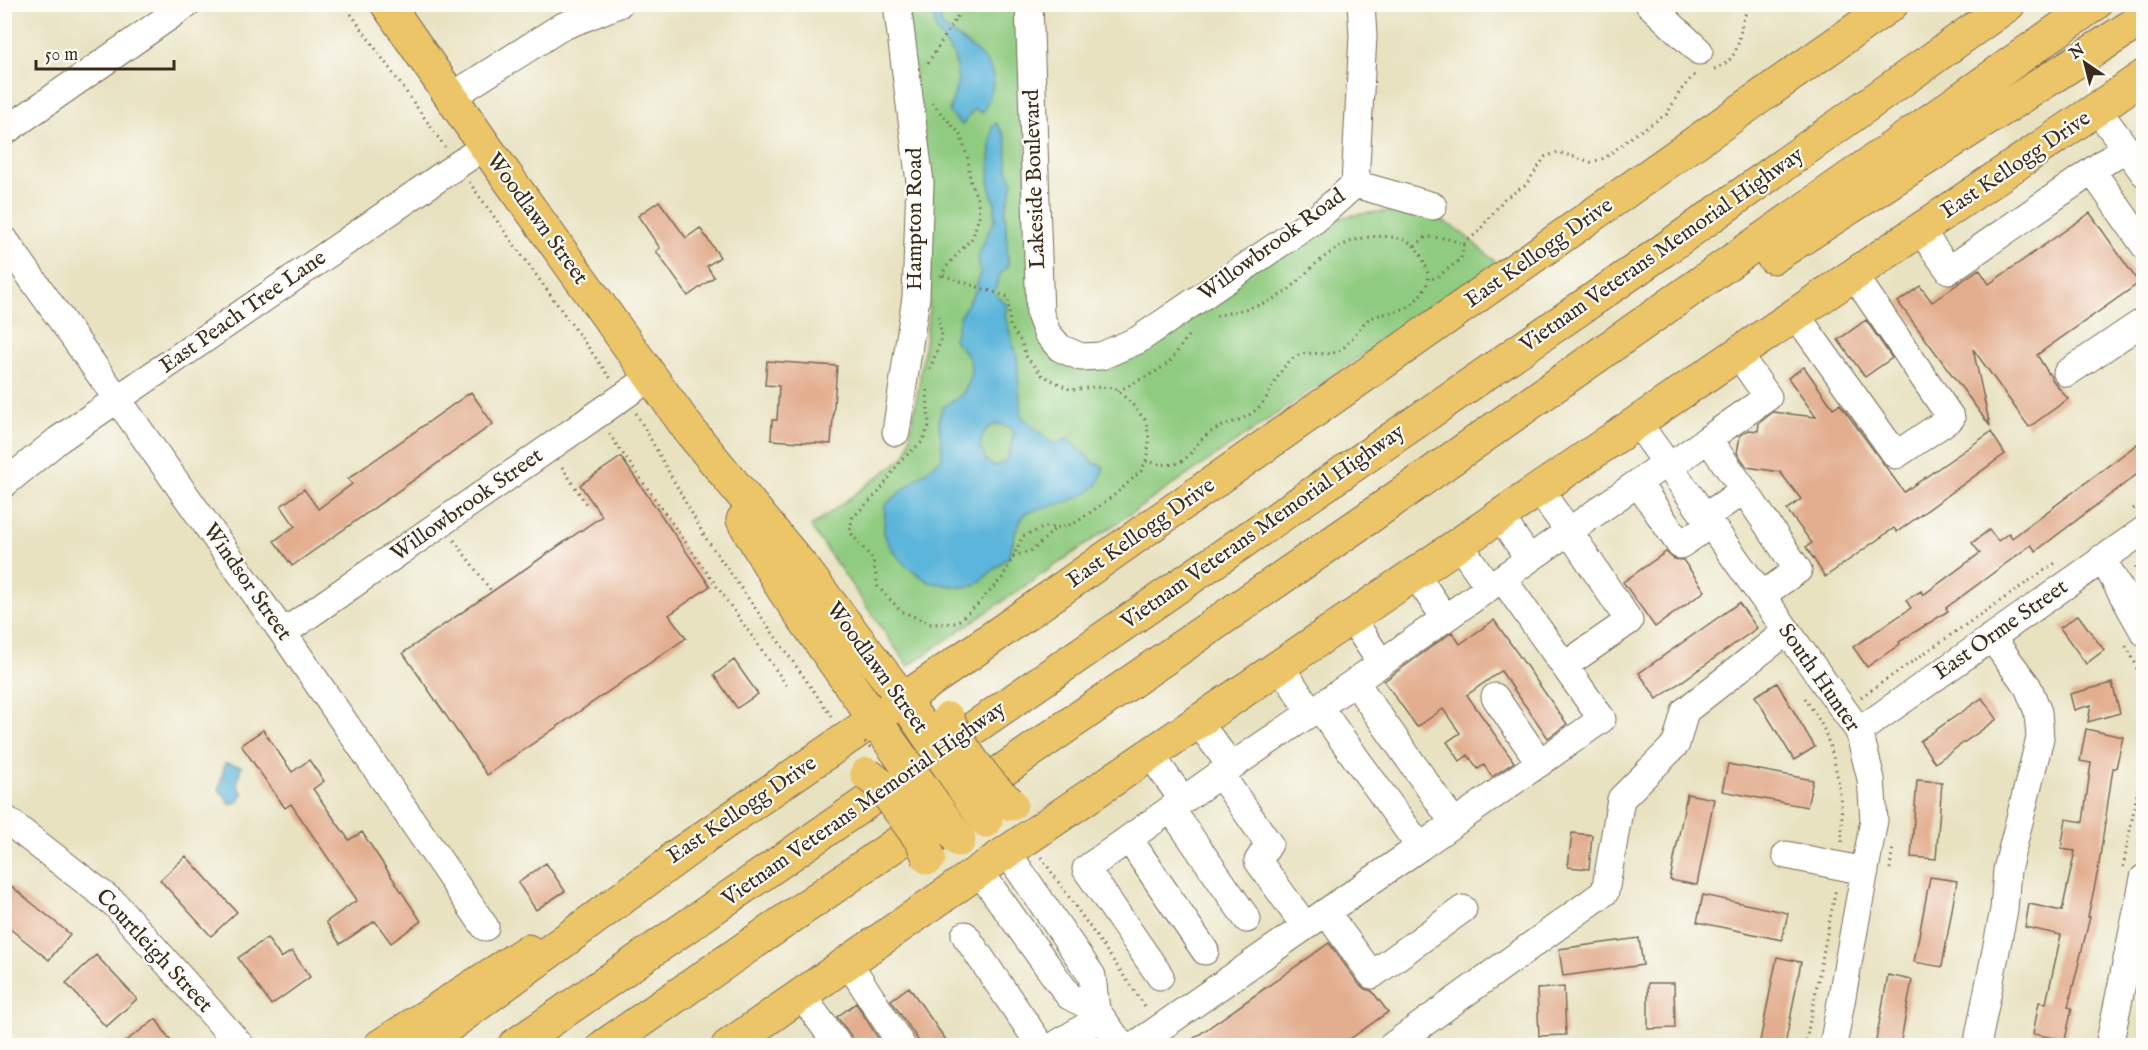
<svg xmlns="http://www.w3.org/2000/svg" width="2148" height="1050" font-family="'IM FELL English',serif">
<rect width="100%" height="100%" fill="#fdfcf7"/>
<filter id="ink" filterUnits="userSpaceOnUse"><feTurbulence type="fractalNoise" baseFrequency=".0167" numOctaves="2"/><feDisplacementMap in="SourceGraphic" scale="12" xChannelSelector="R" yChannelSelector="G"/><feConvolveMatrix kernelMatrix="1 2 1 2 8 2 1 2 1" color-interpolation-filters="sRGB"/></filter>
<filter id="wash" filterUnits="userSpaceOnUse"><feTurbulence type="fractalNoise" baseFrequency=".008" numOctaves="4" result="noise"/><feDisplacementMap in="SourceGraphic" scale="24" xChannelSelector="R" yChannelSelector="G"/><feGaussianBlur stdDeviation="1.35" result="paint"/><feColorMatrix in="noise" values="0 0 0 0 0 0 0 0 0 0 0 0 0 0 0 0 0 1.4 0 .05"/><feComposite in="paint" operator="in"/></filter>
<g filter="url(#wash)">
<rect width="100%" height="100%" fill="#e8e2c1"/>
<path fill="#8fcb80" stroke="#657a4f" stroke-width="1.5" d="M 904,5 L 1020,5 L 1032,313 L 1082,365 L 1341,217 C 1379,210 1424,206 1458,230 C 1471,240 1484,252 1497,263 L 908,666 L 811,527 L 903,458 L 908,448 L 918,390 L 929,315 L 929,228 Z"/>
<path fill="#5cb5da" stroke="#4c707c" stroke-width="1.5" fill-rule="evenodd" d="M 932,5 L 958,5 L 957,11 L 951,10 L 942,15 L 940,20 L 942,26 C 958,40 998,59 993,85 C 991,94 986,104 983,113 L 974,109 L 962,125 L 949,112 L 958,82 L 954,56 L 936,30 Z
M 996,123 C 999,128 1005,134 1006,140 C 1009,158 1003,165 1013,183 L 1005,211 L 1008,265 L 999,276 L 994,293 L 1007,305 L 1005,316 L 1017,357 L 1021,416 L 1052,443 L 1059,443 L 1067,438 L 1094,463 L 1104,467 C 1102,472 1100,481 1097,485 C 1081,502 1046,507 1025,513 L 1016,530 L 1009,556 L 975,586 L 958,587 L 929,582 L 905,565 L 891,548 L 884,534 L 885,505 L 942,458 C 943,444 936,422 941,411 C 944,403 953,402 959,397 C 969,389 974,370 969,358 C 966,352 959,345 954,340 L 960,316 L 975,292 L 980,273 L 978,257 L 988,232 L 995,220 L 995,203 L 991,193 L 989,179 L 992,128 ZM 998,424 L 1009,427 L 1014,433 L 1007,460 L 995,466 L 987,462 L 980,447 C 982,435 985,426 998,424 Z
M 225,763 L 241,766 L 237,785 L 243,794 L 240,797 L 241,799 L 234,804 L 233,802 L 230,804 L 219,789 Z"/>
<g id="blocks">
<path fill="#e3ae90" d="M 659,201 L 686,238 L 700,228 L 720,257 L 707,266 L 714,277 L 688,296 L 656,251 L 660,248 L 638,216 Z
M 2090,213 L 2139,283 L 2037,355 L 2054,382 L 2068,399 L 2029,427 L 1973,349 L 1990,426 L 1898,302 L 1920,286 L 1932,302 L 1979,269 L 1989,284 Z
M 1866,320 L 1892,358 L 1865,377 L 1838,340 Z
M 767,361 L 837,366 L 831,444 L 771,440 L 772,420 L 777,420 L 779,386 L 765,385 Z
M 1804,367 L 1833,408 L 1840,404 L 1904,492 L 1991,432 L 2005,454 L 1897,532 L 1894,528 L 1825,577 L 1806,547 L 1812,543 L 1787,510 L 1801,499 L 1780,472 L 1747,467 L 1737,453 L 1740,436 L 1749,430 L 1758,431 L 1759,423 L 1773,412 L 1816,417 L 1788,378 Z
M 471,392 L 493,424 L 292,566 L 274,541 L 295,526 L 281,506 L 304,489 L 318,509 L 352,484 L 348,479 Z
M 2144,439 L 2144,469 L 2036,551 L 2031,545 L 1946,608 L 1948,611 L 1899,642 L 1900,644 L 1867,667 L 1853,647 L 1911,608 L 1906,600 L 1921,591 L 1923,595 L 1980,553 L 1972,543 L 1989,530 L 1998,541 L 2009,533 L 2012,538 Z
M 621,457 L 710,586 L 669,615 L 686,638 L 487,775 L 403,653 L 602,516 L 580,485 Z
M 1666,552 L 1674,559 L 1683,560 L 1705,591 L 1655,627 L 1623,582 Z
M 1739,603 L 1757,628 L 1657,699 L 1639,673 Z
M 2078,615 L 2104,650 L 2086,664 L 2060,628 Z
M 1494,620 L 1567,724 L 1548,738 L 1501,671 L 1467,695 L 1514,762 L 1492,777 L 1484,765 L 1478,769 L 1468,755 L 1460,761 L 1447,742 L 1460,733 L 1443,709 L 1417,727 L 1384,681 L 1452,632 L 1460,644 Z
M 734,660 L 758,694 L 737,708 L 714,675 Z
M 1777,683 L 1815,747 L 1794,760 L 1755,696 Z
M 2112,683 L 2120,713 L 2088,722 L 2091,705 L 2074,710 L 2070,694 Z
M 1982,698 L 1997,719 L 1935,763 L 1920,741 Z
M 2086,729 L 2123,737 L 2116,768 L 2113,768 L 2098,870 L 2088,917 L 2090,917 L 2068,1007 L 2072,1008 L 2065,1040 L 2033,1034 L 2039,1002 L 2046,1003 L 2061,935 L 2025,927 L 2029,904 L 2062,911 L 2075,851 L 2061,849 L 2066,819 L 2083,822 L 2091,763 L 2080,761 Z
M 263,730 L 292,772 L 309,760 L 324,781 L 313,789 L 349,840 L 362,832 L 421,921 L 391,943 L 375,921 L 340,944 L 326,922 L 357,900 L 291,804 L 285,808 L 241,745 Z
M 1728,764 L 1813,780 L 1807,807 L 1722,791 Z
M 1917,780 L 1942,782 L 1936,859 L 1911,857 Z
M 1687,794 L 1714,799 L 1697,885 L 1670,880 Z
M 1572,833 L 1592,835 L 1589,869 L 1568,867 Z
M 186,856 L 237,912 L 211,936 L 160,880 Z
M 546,863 L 565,891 L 536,910 L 518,883 Z
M 1930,877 L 1957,881 L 1942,967 L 1914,962 Z
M 11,886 L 70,934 L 49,960 L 4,924 L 4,894 Z
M 1703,895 L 1788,913 L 1782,940 L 1697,922 Z
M 267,938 L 281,958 L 292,951 L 310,977 L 271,1005 L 238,958 Z
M 1639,938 L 1643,965 L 1563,976 L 1559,949 Z
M 1329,943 L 1359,984 L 1365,989 L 1372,991 L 1388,1012 L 1340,1046 L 1183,1046 Z
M 96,955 L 137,999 L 106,1027 L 66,983 Z
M 1777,957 L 1801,962 L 1785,1046 L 1759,1046 Z
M 1888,975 L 1912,980 L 1900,1046 L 1875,1046 Z
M 1648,983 L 1674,983 L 1675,1028 L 1648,1029 Z
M 909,987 L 950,1046 L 922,1046 L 891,1000 Z
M 1564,987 L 1566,1035 L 1539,1036 L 1537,989 Z
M 856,1003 L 883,1046 L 855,1046 L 852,1037 L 837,1017 Z
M 156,1019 L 174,1046 L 119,1046 Z"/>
</g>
</g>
<g filter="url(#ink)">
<use href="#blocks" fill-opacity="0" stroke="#786a57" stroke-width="1.5"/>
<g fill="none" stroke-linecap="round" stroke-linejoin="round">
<defs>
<path id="minor" d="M 1029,4 L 1040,314 L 1047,333 L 1060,348 L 1081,357 L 1101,356 L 1138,340 L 1316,219 L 1355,184 L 1363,36 L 1361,4
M 1649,4 L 1699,51
M 451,97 L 561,27 L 619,4
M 2097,109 L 2144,173
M 4,132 L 187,4
M 2092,171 L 2144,245
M 1355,184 L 1433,206
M 1920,230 L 1949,270 L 2125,148
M 4,239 L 283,633 L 485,927
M 1796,315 L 1896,455 L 1951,418 L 1854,275
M 2067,373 L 2144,321
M 1637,422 L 1859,731 L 1871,779 L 1874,820 L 1833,1046
M 896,432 L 916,297 L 920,182 L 897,4
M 1708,439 L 1768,397 L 1738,354
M 1669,467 L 1708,439 L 1744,490
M 1638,483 L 1680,545 L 1711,524
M 4,484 L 58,440 L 485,146
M 1539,490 L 1569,531 L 1629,621 L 1564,666
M 1500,516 L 1529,559
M 1705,517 L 1744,490 L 1798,570 L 1762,595
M 1459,544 L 1489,587
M 2102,558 L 2144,632
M 1415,574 L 1445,618
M 1351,617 L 1381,663
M 283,633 L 651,377
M 1280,666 L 1311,712
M 1355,682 L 1454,823
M 1495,697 L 1540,763
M 1319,707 L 1666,463
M 1198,722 L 1231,766
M 1859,731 L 2144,530
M 1150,754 L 1183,800
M 1220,774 L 1319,707 L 1420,847 L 1326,912
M 1171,809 L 1247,919
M 4,818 L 115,904 L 241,1046
M 1129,839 L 1205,951
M 1420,847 L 1602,719 L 1502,578
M 1007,852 L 1092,976 L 1096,1010
M 1786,855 L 1865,871
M 979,871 L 1069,996 L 1096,1010 L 1122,1046
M 965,935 L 1041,1046
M 848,962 L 902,1046
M 1160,976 L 1086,869 L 1220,774 L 1269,844 L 1258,861 L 1305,926
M 801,995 L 839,1046
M 1054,1046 L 1101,1017
M 1134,1046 L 1326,912 L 1372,975 L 1463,909
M 1392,1046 L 1605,892 L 1621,799 L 1676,744 L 1685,711 L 1787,631
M 1977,1046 L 2004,910 L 2007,870 L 2040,738 L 2038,712 L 2028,687 L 1991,637
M 2109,1046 L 2144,878"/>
<path id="major" d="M 387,4 L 485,146 L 690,431 L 807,573 L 903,699 L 927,734
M 743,520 L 783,589 L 898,753
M 675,857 L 965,657 L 1892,4
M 380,1046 L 528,951
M 728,1046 L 979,871 L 2097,109 L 2144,76"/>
<path id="highway" d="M 1773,257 L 2144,18
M 421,1046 L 700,841
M 514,1046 L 1640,267 L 2009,4
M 604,1046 L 1368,518 L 2095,4"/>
</defs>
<use href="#minor" stroke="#786a57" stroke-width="29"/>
<use href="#major" stroke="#786a57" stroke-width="35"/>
<use href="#highway" stroke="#786a57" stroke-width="35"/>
<path stroke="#786a57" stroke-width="3" stroke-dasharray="1.5 4.5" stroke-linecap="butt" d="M 344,4 L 445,147
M 928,63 L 965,4
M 1714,69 C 1752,57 1731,14 1756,4
M 932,103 L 960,134 L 968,159 L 970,180 L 978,201 L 979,216 L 973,237 L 946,267 L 940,278
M 469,182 L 611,379
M 1464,244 L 1478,232 L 1504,199 L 1526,185 L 1545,157 L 1558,152 L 1591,162 L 1605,158 L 1634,135 L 1667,114 L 1680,91 L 1693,76 L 1697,74
M 1415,246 L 1426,237 L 1445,238 L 1464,244 L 1461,259 L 1436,278 L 1428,279
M 930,369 L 942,337 L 938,312
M 927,390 L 929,426 L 922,442 L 901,460 L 879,492 L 852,518 L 850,532 L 873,560 L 878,587 L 901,611 L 931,624 L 956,623 L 978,604 L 1003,577 L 1023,536 L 1045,527 L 1061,528 L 1077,522 L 1117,493 L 1142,470 L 1148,455 L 1149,439 L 1146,421 L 1132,404 L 1115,388 L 1094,387 L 1071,390 L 1042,375 L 1026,356 L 1022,343 L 1010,326 L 1008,297 L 942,275
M 1118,391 L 1155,372 L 1170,362 L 1190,333
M 636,413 L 705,537 L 832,717
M 609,434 L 788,687
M 1146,461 C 1196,474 1183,448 1214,430 C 1229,422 1246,420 1258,408 C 1273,394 1277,368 1295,357 C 1308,349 1323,357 1336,352 C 1352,346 1359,323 1371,318 C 1382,313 1395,313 1406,308 C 1414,304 1427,289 1428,280 C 1429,272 1424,260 1420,254 C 1413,242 1404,238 1390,237 C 1355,233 1331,249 1306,273 C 1298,281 1289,291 1279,296 C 1258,308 1236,310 1214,317
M 562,467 L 586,504
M 2133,509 L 2144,501
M 454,540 L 492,592
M 1013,556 L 1033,550 L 1057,527
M 2135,567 L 2144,577
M 2126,646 L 2135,663 L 2144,691
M 1861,697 L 2058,561
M 1805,698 C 1812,710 1822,722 1826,735 C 1839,770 1843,806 1842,843
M 1041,857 L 1147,1009
M 2123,867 L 2144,757
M 1890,869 L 1893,846
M 1805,1046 L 1836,888
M 2137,1046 L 2144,1013"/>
<use href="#minor" stroke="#fff" stroke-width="27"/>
<use href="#major" stroke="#edc569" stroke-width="33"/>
<use href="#highway" stroke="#edc569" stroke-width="33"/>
<defs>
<path id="major-bridge" d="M 948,719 C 957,743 990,789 1011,804
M 927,734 L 986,821
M 898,753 L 959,840
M 867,774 L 882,786 L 923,843 L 929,858"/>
</defs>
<use href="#major-bridge" stroke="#786a57" stroke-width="35" stroke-linecap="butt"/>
<path stroke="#786a57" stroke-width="3" stroke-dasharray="1.5 4.5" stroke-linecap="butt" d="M 865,742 L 872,749"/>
<use href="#major-bridge" stroke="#edc569" stroke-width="33"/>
</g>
</g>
<g text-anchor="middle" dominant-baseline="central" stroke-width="4.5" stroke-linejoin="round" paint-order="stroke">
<g font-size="22" fill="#3b2a1e" stroke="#fdfcf7">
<text transform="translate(2016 165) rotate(-34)">East Kellogg Drive</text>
<text transform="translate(1035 179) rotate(-92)">Lakeside Boulevard</text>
<text transform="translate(537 219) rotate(54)">Woodlawn Street</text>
<text transform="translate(915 219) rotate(-90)">Hampton Road</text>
<text transform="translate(1272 245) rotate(-36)">Willowbrook Road</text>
<text transform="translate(1662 250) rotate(-35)">Vietnam Veterans Memorial Highway</text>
<text transform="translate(1539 253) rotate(-35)">East Kellogg Drive</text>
<text transform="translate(243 312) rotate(-35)">East Peach Tree Lane</text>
<text transform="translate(467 505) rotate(-35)">Willowbrook Street</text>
<text transform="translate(1263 527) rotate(-35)">Vietnam Veterans Memorial Highway</text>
<text transform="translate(1141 533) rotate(-35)">East Kellogg Drive</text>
<text transform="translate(247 582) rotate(55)">Windsor Street</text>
<text transform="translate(2001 630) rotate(-35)">East Orme Street</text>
<text transform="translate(877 668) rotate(54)">Woodlawn Street</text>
<text transform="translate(1819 678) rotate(55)">South Hunter</text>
<text transform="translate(864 804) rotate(-35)">Vietnam Veterans Memorial Highway</text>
<text transform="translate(742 810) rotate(-34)">East Kellogg Drive</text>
<text transform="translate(154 951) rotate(47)">Courtleigh Street</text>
</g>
</g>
<rect width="2148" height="1050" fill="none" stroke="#fdfcf7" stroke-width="24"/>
<g transform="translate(2085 63) rotate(325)" stroke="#fdfcf7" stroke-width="4.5" paint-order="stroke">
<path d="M0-4.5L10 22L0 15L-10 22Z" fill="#3b2a1e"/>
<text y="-9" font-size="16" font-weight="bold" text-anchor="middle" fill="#3b2a1e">N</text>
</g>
<path d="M36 60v9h138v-9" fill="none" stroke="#3b2a1e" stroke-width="3"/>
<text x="45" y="60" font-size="18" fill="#3b2a1e" stroke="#fdfcf7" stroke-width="4.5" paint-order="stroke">50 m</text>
</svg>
